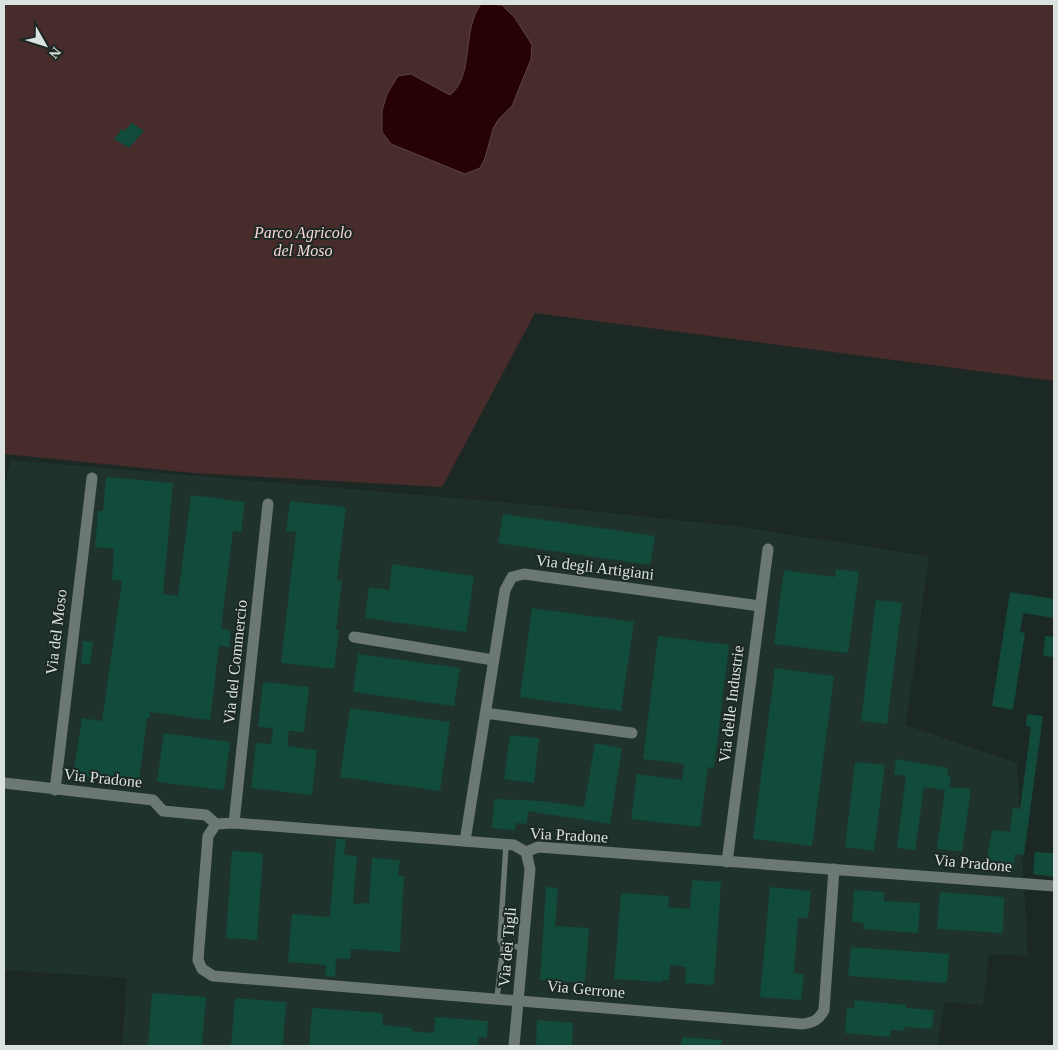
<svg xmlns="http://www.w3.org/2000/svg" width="1058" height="1050" font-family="Georgia,serif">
<rect width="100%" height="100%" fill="#1c2823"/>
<path fill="#1f322c" d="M 11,460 L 535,505 L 733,526 L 929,556 L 906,725 L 1017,763 L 1028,956 L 989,954 L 983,1005 L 944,1002 L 938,1046 L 122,1046 L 127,978 L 4,970 L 4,487 Z"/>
<path fill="#482b2b" d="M 4,4 L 1054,4 L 1054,381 L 535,313 L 442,487 L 193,473 L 4,454 Z"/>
<path fill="#260105" stroke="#5c4446" d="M 481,4 L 502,5 L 515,18 L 532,45 L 531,59 L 512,106 L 498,120 L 493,129 L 485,158 L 480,168 L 465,174 L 391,144 L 382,132 L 382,111 L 387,94 L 398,76 L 411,74 L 450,95 C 475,75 461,31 481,4 Z"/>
<path fill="#114b3b" d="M 132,123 L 144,131 L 129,148 L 114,139 L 122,129 L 124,131 Z
M 106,477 L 173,483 L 163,594 L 178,596 L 191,495 L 245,502 L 241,532 L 233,531 L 221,629 L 231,630 L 229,647 L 219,646 L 210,720 L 150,712 L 150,718 L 147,718 L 139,781 L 73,776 L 82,718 L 102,721 L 122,581 L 112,580 L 114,549 L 95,547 L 98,511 L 103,511 Z
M 290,501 L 346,507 L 337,580 L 342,581 L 336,629 L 339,630 L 334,669 L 281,663 L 296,532 L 286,531 Z
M 503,514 L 655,536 L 650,565 L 498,543 Z
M 392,564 L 474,576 L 466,632 L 365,618 L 369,587 L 389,590 Z
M 836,569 L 859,572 L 848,653 L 774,644 L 784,570 L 835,577 Z
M 1010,592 L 1054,599 L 1054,618 L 1023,613 L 1020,632 L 1025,633 L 1013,710 L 992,706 Z
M 876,600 L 902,603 L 887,724 L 861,721 Z
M 532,608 L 634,622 L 621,711 L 520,697 Z
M 658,636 L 729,645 L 714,768 L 708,767 L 700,827 L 631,819 L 637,774 L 682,780 L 684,764 L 643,759 Z
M 1045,636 L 1054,637 L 1054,657 L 1043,656 Z
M 83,641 L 93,642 L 90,664 L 81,664 Z
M 358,654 L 460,668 L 454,706 L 353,692 Z
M 775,668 L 834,676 L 812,846 L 753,839 Z
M 263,682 L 309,687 L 304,732 L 289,731 L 287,746 L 317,750 L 312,795 L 251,788 L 256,743 L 271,744 L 273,728 L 258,727 Z
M 350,708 L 450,722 L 440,791 L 340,777 Z
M 1027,714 L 1043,716 L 1024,855 L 1015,854 L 1013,873 L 985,870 L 992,830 L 1010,832 L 1013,808 L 1020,809 L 1031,727 L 1026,726 Z
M 164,733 L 230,742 L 224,790 L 157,782 Z
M 510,735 L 539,738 L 534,783 L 504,779 Z
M 595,743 L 622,748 L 610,824 L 528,811 L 527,824 L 516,823 L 515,830 L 492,828 L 494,799 L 541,801 L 584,807 Z
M 896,759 L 948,768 L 947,776 L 951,777 L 949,787 L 971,789 L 962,852 L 937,849 L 945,790 L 924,787 L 915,850 L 897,848 L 906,776 L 894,774 Z
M 855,762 L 885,765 L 874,851 L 845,847 Z
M 336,839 L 346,839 L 344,855 L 357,856 L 353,904 L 369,903 L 372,858 L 400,860 L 398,876 L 404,876 L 400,952 L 351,949 L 350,959 L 336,958 L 335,977 L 325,976 L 326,965 L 288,962 L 292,914 L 330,917 Z
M 232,851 L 263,853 L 257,940 L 226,938 Z
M 1035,852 L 1054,853 L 1054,877 L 1033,874 Z
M 692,880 L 721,882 L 714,985 L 685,983 L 686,967 L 670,965 L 669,980 L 662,980 L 662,982 L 614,979 L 621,893 L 669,896 L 668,907 L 690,909 Z
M 546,887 L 558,888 L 555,926 L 589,928 L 585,983 L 540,980 Z
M 770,887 L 811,891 L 808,918 L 798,918 L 794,973 L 804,974 L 801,1000 L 760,997 Z
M 854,890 L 884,892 L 884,901 L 920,903 L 918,933 L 863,929 L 864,923 L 852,922 Z
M 940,892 L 1004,897 L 1003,933 L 937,929 Z
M 851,947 L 949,954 L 947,983 L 848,976 Z
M 152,993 L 206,997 L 202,1046 L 148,1046 Z
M 235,998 L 286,1002 L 283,1046 L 231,1046 Z
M 854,1000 L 906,1005 L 906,1008 L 934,1010 L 932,1029 L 905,1027 L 904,1031 L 891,1030 L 890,1037 L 845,1033 L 847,1007 L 854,1008 Z
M 312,1008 L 383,1013 L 382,1025 L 412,1028 L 412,1031 L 434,1033 L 435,1017 L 488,1021 L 487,1038 L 479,1037 L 478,1046 L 309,1046 Z
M 537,1020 L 573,1023 L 572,1046 L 536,1046 Z
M 682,1037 L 722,1040 L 721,1046 L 681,1046 Z"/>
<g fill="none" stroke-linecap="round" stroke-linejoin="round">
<path stroke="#6b7873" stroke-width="5.5" d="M 503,946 L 523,947
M 497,998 L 503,946 L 500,940 L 506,845"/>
<path stroke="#6b7873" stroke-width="11" d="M 354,637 L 493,660
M 485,713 L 632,733
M 4,783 L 153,800 L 163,811 L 206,815 L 216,824 L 234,823 L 514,845 L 526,852 L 538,847 L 1054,886
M 55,790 L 92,478
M 234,823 L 268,504
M 216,824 L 208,836 L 198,960 L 202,969 L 213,976 L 802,1024 C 813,1023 819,1020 824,1010 L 834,869
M 465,841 L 505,590 L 512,577 L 524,574 L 760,606
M 727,862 L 768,549
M 514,1046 L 530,869 L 526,852"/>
</g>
<g text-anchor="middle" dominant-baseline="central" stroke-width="4" stroke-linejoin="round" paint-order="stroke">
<g font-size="16" font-style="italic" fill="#f8d6d5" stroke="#1c2823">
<text x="303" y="232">Parco Agricolo<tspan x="303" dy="18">del Moso</tspan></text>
</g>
<g font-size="16" fill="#dae2df" stroke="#1c2823">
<text transform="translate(595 567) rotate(7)">Via degli Artigiani</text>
<text transform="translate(56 632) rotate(-83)">Via del Moso</text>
<text transform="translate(235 662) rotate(-84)">Via del Commercio</text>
<text transform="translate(731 704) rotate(-83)">Via delle Industrie</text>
<text transform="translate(103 778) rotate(6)">Via Pradone</text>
<text transform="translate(569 835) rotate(3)">Via Pradone</text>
<text transform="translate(973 863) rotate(5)">Via Pradone</text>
<text transform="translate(507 947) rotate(-85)">Via dei Tigli</text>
<text transform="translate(586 989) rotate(5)">Via Gerrone</text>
</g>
</g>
<rect width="1058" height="1050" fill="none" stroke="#dae2df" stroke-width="10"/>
<g transform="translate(45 45) rotate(129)" stroke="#1c2823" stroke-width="4" paint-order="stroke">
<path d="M0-4L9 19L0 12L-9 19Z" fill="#dae2df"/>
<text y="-8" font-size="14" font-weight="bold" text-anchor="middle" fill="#dae2df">N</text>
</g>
</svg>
